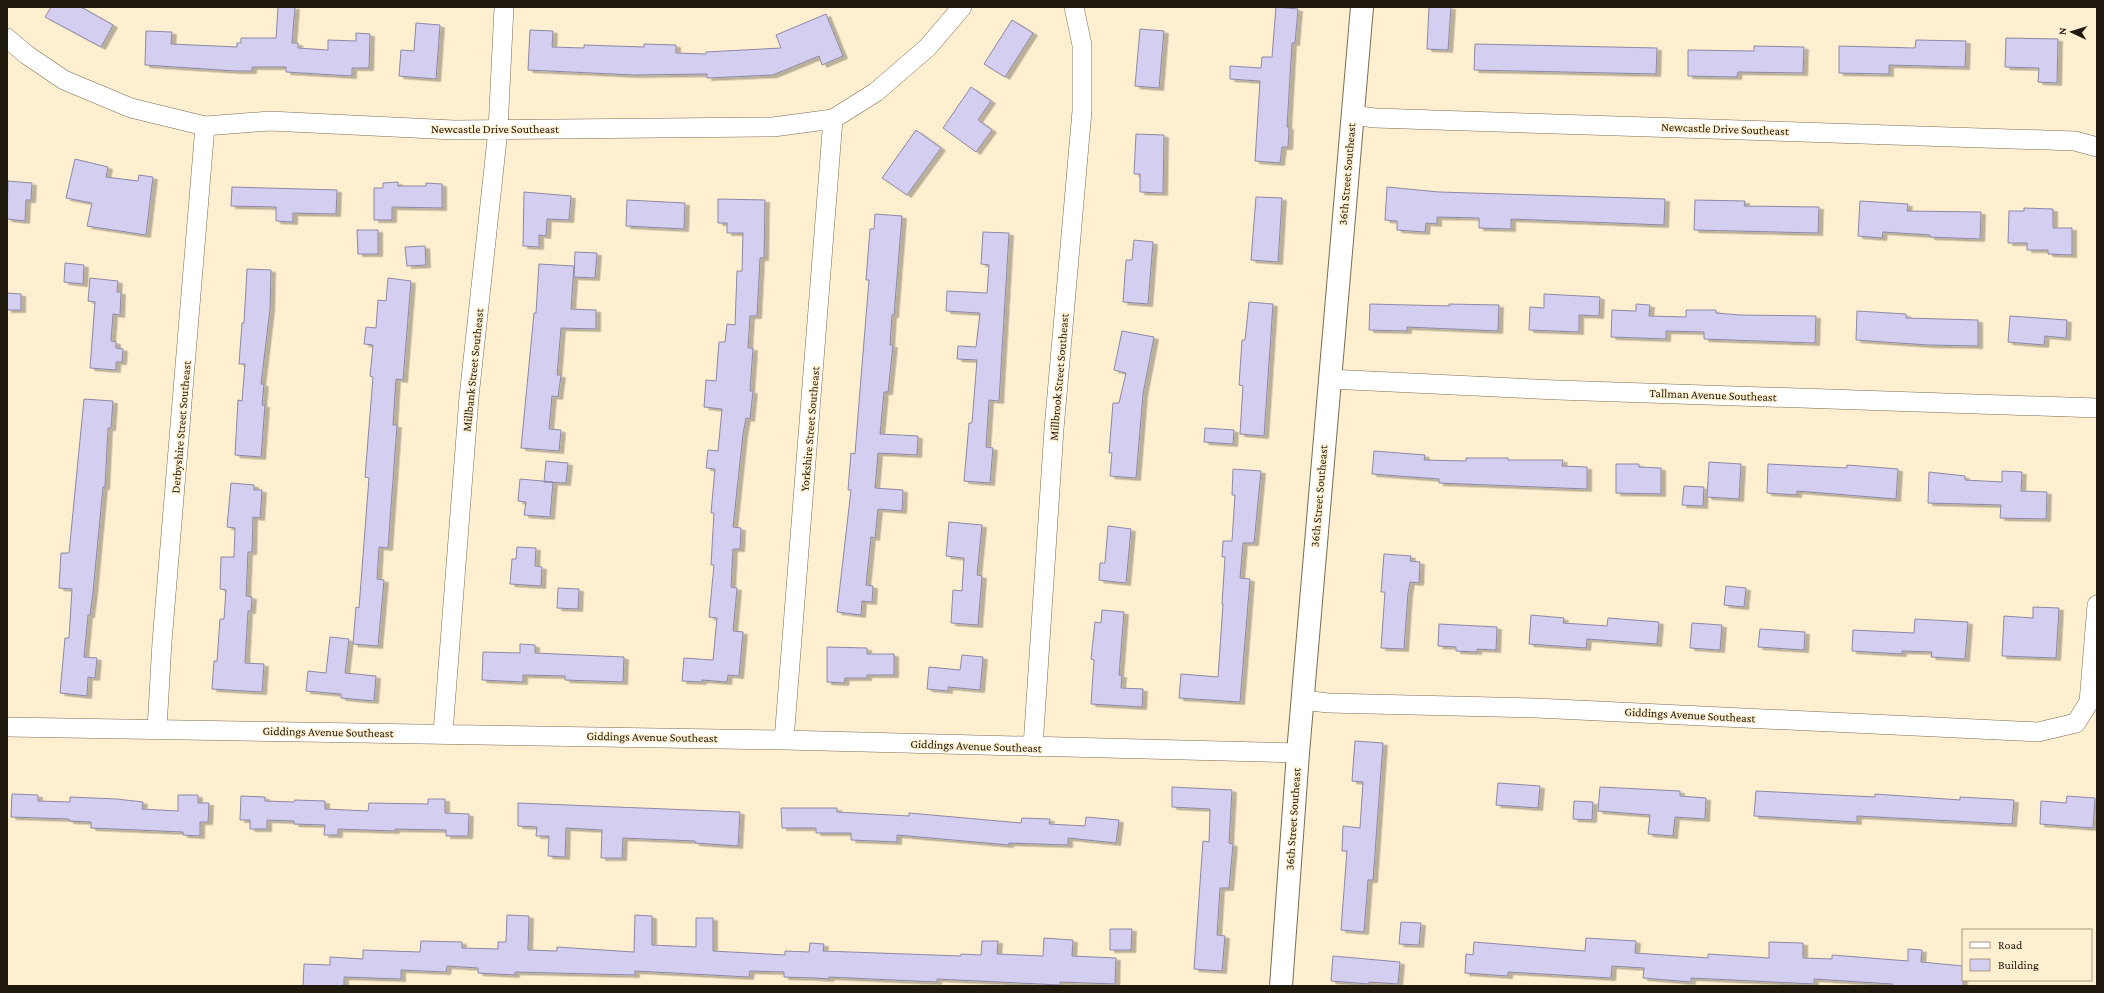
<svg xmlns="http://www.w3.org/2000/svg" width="2104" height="993" font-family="'Crimson Pro',serif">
<defs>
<filter id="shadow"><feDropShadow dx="4.5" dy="2.5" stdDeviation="0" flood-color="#0004"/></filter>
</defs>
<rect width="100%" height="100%" fill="#feefd0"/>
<path fill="#d4cff0" stroke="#8c88a5" filter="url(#shadow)" d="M 51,7 L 81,7 L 113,25 L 101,47 L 45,17 Z
M 278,7 L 295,7 L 292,43 L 298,43 L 298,48 L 328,50 L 328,40 L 356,41 L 356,33 L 370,34 L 369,68 L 352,68 L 352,76 L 286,72 L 286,67 L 252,67 L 252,71 L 236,71 L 145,65 L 146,31 L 172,32 L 171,44 L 237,47 L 237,43 L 241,43 L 241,38 L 276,38 Z
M 1276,7 L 1298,9 L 1295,43 L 1292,43 L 1287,127 L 1289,127 L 1288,147 L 1282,147 L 1280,163 L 1255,161 L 1260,81 L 1230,79 L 1230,66 L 1261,68 L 1262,57 L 1272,57 Z
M 1429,7 L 1451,7 L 1448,50 L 1427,49 Z
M 826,14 L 843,56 L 822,65 L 819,56 L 773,75 L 707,78 L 707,74 L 635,75 L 528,70 L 530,30 L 553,31 L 552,47 L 584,48 L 584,45 L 644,47 L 644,44 L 676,45 L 676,53 L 706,54 L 706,52 L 781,48 L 776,35 Z
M 1012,20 L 1033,33 L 1005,77 L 984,64 Z
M 416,23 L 440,25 L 436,79 L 399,76 L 401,50 L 414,51 Z
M 1140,29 L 1164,31 L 1159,88 L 1135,86 Z
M 2006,38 L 2058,39 L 2057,83 L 2038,82 L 2039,68 L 2005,67 Z
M 1916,40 L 1966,41 L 1965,67 L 1889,65 L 1889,74 L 1839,73 L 1839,46 L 1915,48 Z
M 1475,44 L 1657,48 L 1656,74 L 1474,70 Z
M 1754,46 L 1804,47 L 1803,73 L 1738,72 L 1737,77 L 1688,76 L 1688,50 L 1754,51 Z
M 971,87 L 991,101 L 978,120 L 992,130 L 976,152 L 943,128 Z
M 916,130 L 941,148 L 907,195 L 882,178 Z
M 1136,134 L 1164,135 L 1163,193 L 1140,192 L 1140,174 L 1134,174 Z
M 75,159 L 108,167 L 106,177 L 138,181 L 139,175 L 153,177 L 146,235 L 87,226 L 92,203 L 66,198 Z
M 8,181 L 32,183 L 31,200 L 26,200 L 25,221 L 7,219 Z
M 398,182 L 398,186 L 426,186 L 426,183 L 442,184 L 442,208 L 392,207 L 392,220 L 374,220 L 374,188 L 383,188 L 383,183 Z
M 232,187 L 337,190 L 336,214 L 293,213 L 293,222 L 276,221 L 276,207 L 231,206 Z
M 1387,187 L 1439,192 L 1665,199 L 1664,225 L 1511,219 L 1511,229 L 1479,228 L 1479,218 L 1437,217 L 1437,224 L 1426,223 L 1425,232 L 1397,230 L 1397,221 L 1385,220 Z
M 524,192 L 571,196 L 569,220 L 547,219 L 546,236 L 539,235 L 539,247 L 523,246 Z
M 1256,197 L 1282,198 L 1278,262 L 1251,260 Z
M 718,199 L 765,200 L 764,258 L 760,258 L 757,316 L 750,316 L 748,348 L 753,348 L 750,391 L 753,391 L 750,419 L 746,418 L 743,434 L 733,527 L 741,528 L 740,549 L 733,549 L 731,587 L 737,588 L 733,631 L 743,632 L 739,676 L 728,675 L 727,682 L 702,680 L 702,682 L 682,681 L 684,658 L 713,660 L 717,618 L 709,617 L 714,565 L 711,565 L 714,513 L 711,513 L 715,469 L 706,468 L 708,450 L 718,451 L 722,409 L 704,407 L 706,380 L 716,381 L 719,342 L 725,342 L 727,324 L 735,325 L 737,271 L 742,271 L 743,233 L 727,233 L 727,223 L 718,223 Z
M 627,200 L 685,203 L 684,229 L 626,226 Z
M 1695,200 L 1745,201 L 1744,206 L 1819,207 L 1818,233 L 1694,230 Z
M 1860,201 L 1908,204 L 1907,211 L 1981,212 L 1980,239 L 1930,237 L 1930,235 L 1883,232 L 1882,238 L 1858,236 Z
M 2024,208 L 2053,209 L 2053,228 L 2072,228 L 2072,255 L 2048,254 L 2048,250 L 2027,250 L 2027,243 L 2008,243 L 2009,211 L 2024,211 Z
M 875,214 L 902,216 L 894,315 L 892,315 L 890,345 L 893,345 L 888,392 L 884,392 L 880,434 L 918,436 L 917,455 L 878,453 L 875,488 L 903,490 L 902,511 L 878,509 L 875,538 L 871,537 L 866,585 L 873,586 L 872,602 L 862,601 L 861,615 L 837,612 L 851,490 L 848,490 L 851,453 L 855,454 L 860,390 L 869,280 L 866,280 L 870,229 L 874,229 Z
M 357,230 L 378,230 L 378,254 L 358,254 Z
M 983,232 L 1009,233 L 999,401 L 989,400 L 986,447 L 993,448 L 990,483 L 964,481 L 969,423 L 972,423 L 977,360 L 957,359 L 958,346 L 976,347 L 980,313 L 946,311 L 947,291 L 987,293 L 989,265 L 981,264 Z
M 1134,240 L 1153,242 L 1148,304 L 1123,302 L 1126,260 L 1132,260 Z
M 425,246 L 426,265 L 407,266 L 405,247 Z
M 575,252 L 597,253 L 595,278 L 574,277 Z
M 65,263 L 84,265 L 83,284 L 64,282 Z
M 539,264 L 574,266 L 571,309 L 596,310 L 596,329 L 561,328 L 557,375 L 561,375 L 558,397 L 552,396 L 549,429 L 561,430 L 559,451 L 521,448 L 534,313 L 536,313 Z
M 247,269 L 271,270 L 270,309 L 261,384 L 264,384 L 262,405 L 265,405 L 261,457 L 235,455 L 238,400 L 242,401 L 245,364 L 239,364 L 242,323 L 244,323 Z
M 90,278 L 118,281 L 117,292 L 121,292 L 120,315 L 113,314 L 111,341 L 116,342 L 116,348 L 123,349 L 122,362 L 116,362 L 116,370 L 90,368 L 95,302 L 88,301 Z
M 388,278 L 411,281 L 403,380 L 396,379 L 393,425 L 397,425 L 388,548 L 379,547 L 377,579 L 384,580 L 378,646 L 353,644 L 356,607 L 359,608 L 369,478 L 365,477 L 373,377 L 370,376 L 373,345 L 364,344 L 366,327 L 376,328 L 378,300 L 386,301 Z
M 7,293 L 21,294 L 21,310 L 7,310 Z
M 1544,294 L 1600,297 L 1599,316 L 1579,315 L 1579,332 L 1529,330 L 1530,307 L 1544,308 Z
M 1249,302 L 1273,304 L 1264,436 L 1240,434 L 1243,386 L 1239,385 L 1242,340 L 1245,340 Z
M 1370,304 L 1449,306 L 1449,304 L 1499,305 L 1498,331 L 1407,327 L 1407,331 L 1369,330 Z
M 1636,304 L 1650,305 L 1649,316 L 1686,317 L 1686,310 L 1716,310 L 1716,313 L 1740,315 L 1816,316 L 1815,343 L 1704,339 L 1704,332 L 1666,331 L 1666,339 L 1611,337 L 1612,310 L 1636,311 Z
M 1857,311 L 1906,314 L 1906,318 L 1978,320 L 1978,346 L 1928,345 L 1856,340 Z
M 2010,316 L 2067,320 L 2066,338 L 2045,336 L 2044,345 L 2008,342 Z
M 1122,331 L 1154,337 L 1143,394 L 1136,478 L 1110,476 L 1112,453 L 1109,453 L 1113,403 L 1119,403 L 1126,373 L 1114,370 Z
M 84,399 L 113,401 L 111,428 L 108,428 L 105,487 L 103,487 L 93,592 L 90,615 L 88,615 L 84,657 L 97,658 L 95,678 L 88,677 L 87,696 L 60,693 L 65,638 L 69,638 L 72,589 L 59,588 L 61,553 L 69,553 Z
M 1205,428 L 1234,430 L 1233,444 L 1204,442 Z
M 1374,451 L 1425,455 L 1424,460 L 1466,461 L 1466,458 L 1508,458 L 1508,460 L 1563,460 L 1562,466 L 1587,467 L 1587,489 L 1439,483 L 1439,479 L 1372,474 Z
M 546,461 L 568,463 L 566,483 L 544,482 Z
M 1709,462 L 1741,464 L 1739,499 L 1707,497 Z
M 1616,464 L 1639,464 L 1639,467 L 1661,468 L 1661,494 L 1616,493 Z
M 1768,464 L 1847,468 L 1847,465 L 1898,469 L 1896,499 L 1797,491 L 1797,495 L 1767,493 Z
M 1233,469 L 1261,471 L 1254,543 L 1243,543 L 1240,578 L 1250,579 L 1240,702 L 1179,698 L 1181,674 L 1218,677 L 1223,604 L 1222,604 L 1225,557 L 1222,557 L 1223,541 L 1232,541 L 1235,495 L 1232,495 Z
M 2002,471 L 2022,472 L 2021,491 L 2047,492 L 2046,519 L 2000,518 L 2001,505 L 1928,503 L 1929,472 L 1965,476 L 1965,480 L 2002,482 Z
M 520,479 L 553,482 L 550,517 L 524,515 L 526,502 L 518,501 Z
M 231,483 L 254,485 L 254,490 L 262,490 L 260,518 L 253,517 L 252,552 L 248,552 L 246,596 L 252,597 L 251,611 L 248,611 L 245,663 L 264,664 L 262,692 L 212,689 L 214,661 L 217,661 L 220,619 L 224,619 L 226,590 L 220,589 L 221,557 L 234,557 L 235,528 L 227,527 Z
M 1684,486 L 1704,487 L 1703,506 L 1682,505 Z
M 949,522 L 982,525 L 977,575 L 982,576 L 978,625 L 951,623 L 953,590 L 962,591 L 964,558 L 946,556 Z
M 1108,526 L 1131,529 L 1126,583 L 1099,580 L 1100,563 L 1105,563 Z
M 517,547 L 536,548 L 535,566 L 542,567 L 541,586 L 510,584 L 512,559 L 516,559 Z
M 1384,554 L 1411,556 L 1410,561 L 1420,562 L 1419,583 L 1410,582 L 1408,593 L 1404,649 L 1381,648 L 1385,592 L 1381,592 Z
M 1726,586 L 1746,588 L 1744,607 L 1724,605 Z
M 558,588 L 579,589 L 578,609 L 557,608 Z
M 2033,607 L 2059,608 L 2056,658 L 2002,656 L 2004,616 L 2033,618 Z
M 1102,610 L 1124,612 L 1119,675 L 1122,675 L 1121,688 L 1143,689 L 1142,707 L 1091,704 L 1094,660 L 1091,659 L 1095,622 L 1101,623 Z
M 1531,615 L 1564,618 L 1563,623 L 1607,626 L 1608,618 L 1659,622 L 1657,644 L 1587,639 L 1586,648 L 1529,644 Z
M 1915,619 L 1968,622 L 1965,659 L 1931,657 L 1932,652 L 1902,651 L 1902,654 L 1852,651 L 1853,630 L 1914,633 Z
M 1692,623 L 1722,625 L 1720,650 L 1690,648 Z
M 1439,624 L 1497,627 L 1496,650 L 1477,649 L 1477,652 L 1456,651 L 1456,647 L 1438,646 Z
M 1760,629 L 1805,632 L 1804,650 L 1758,647 Z
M 330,637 L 349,639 L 345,673 L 376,676 L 374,701 L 341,698 L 341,694 L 306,691 L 308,671 L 326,673 Z
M 520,644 L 535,645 L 535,653 L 624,657 L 623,682 L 565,680 L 565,676 L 523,675 L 523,682 L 482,680 L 483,652 L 520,653 Z
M 827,647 L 867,648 L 867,654 L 894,654 L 894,675 L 867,675 L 867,678 L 845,678 L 844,683 L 827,682 Z
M 962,655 L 983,657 L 980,690 L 948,687 L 948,691 L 927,689 L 929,667 L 960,670 Z
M 1355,741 L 1383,743 L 1373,880 L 1368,880 L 1364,932 L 1341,930 L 1347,851 L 1342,851 L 1343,826 L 1360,828 L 1363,782 L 1352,781 Z
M 1498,783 L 1540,786 L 1538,808 L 1496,805 Z
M 1172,787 L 1232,790 L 1229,843 L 1233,844 L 1229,888 L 1220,888 L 1217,935 L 1225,936 L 1222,971 L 1194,969 L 1203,841 L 1209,842 L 1210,809 L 1172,807 Z
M 1600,787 L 1680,791 L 1680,796 L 1706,798 L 1705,819 L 1675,817 L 1673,836 L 1648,834 L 1650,815 L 1598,811 Z
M 1756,791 L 1875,797 L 1875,794 L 1960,800 L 1960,797 L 2014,800 L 2012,824 L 1857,816 L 1857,822 L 1754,816 Z
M 12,794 L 38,795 L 38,801 L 70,802 L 70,797 L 117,799 L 143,802 L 142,809 L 178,811 L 178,795 L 198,795 L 198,803 L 209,803 L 208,822 L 200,822 L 200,836 L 183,835 L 183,832 L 91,828 L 91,822 L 69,821 L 69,819 L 11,817 Z
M 241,796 L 265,797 L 265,801 L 294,802 L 295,800 L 325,801 L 325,809 L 368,811 L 369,803 L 428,804 L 428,799 L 445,799 L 445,813 L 469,814 L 468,836 L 446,836 L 446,830 L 395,829 L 395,831 L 338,829 L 338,835 L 324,835 L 325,825 L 294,824 L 294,821 L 267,820 L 267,829 L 250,829 L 250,820 L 240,820 Z
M 2067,796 L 2095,798 L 2093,828 L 2040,824 L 2041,801 L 2066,803 Z
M 1574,801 L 1593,802 L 1592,820 L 1573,819 Z
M 518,803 L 740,812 L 738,846 L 695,843 L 695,841 L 623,838 L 622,858 L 601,858 L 602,830 L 566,828 L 565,857 L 548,856 L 549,836 L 536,836 L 537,827 L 518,826 Z
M 781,808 L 837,808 L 837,812 L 909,816 L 909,813 L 1021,823 L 1022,818 L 1050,819 L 1049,824 L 1085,826 L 1086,817 L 1119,820 L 1116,843 L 1068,838 L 1068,845 L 1009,843 L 1009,845 L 897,835 L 897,842 L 851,840 L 851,833 L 816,833 L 816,828 L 782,828 Z
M 507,915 L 529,916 L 528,950 L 557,951 L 557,947 L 634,952 L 635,915 L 652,916 L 652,945 L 696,947 L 696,918 L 713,918 L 713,951 L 785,955 L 785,951 L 809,952 L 810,943 L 824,944 L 823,951 L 961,956 L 961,954 L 981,955 L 982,941 L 998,941 L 997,954 L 1043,956 L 1044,938 L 1073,940 L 1072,956 L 1116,958 L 1115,984 L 1060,982 L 1060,985 L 937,979 L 937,982 L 829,977 L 829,979 L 816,978 L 784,977 L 784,972 L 750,971 L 749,977 L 635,971 L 635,975 L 515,972 L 515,975 L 478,973 L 478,968 L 447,966 L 446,972 L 401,970 L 401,979 L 344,977 L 344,986 L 303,986 L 304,964 L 330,965 L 330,957 L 363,959 L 363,950 L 420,952 L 421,941 L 462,942 L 462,948 L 498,949 L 498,942 L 506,942 Z
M 1401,922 L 1421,923 L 1419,945 L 1399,944 Z
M 1110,929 L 1132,929 L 1131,950 L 1110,950 Z
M 1586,938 L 1636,941 L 1635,953 L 1708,958 L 1708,954 L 1769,958 L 1769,942 L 1803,943 L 1803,958 L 1832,959 L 1832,955 L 1908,961 L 1908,949 L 1922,950 L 1921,962 L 1963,966 L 1963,986 L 1892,986 L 1892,984 L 1814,979 L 1814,984 L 1691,978 L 1691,982 L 1643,978 L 1644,968 L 1612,966 L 1611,978 L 1508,972 L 1508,976 L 1465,973 L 1466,954 L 1473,955 L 1474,942 L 1585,951 Z
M 1333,956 L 1400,962 L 1398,984 L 1369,982 L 1369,984 L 1331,981 Z"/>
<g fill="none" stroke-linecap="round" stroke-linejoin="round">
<defs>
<path id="street" d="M 7,38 L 27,55 L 64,80 L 131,108 L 205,126 L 270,121 L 454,130 L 773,127 L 833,119 L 876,92 L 928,47 L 962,7
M 1352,115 L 1375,118 L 2075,141 L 2097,147
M 1329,379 L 1557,390 L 2097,408
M 1303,700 L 1328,703 L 1536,708 L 2038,732 L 2076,723 L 2089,702 L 2097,605
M 7,727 L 784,740 L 1298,753
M 157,729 L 162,642 L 205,126
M 443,733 L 469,397 L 498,130 L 504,7
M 784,740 L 833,119
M 1033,747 L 1054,429 L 1082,111 L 1082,45 L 1074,7"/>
<path id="secondary" d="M 1281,986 L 1298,753 L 1362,7"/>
</defs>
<use href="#street" stroke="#796c51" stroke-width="20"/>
<use href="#secondary" stroke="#796c51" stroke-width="24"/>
<use href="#street" stroke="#fff" stroke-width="19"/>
<use href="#secondary" stroke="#fff" stroke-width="22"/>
</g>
<g text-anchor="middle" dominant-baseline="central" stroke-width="3" stroke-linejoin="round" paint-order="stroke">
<g font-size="12" fill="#1f190e" stroke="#feefd0">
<text x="495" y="129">Newcastle Drive Southeast</text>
<text transform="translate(1725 129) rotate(2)">Newcastle Drive Southeast</text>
<text transform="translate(1347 174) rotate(-85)">36th Street Southeast</text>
<text transform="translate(473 370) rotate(-84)">Millbank Street Southeast</text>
<text transform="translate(1059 377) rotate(-85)">Millbrook Street Southeast</text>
<text transform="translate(1713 395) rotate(2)">Tallman Avenue Southeast</text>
<text transform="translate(181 427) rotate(-85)">Derbyshire Street Southeast</text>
<text transform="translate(810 429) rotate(-85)">Yorkshire Street Southeast</text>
<text transform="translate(1319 496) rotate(-85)">36th Street Southeast</text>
<text transform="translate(1690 715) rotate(3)">Giddings Avenue Southeast</text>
<text transform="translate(328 732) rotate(1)">Giddings Avenue Southeast</text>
<text transform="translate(652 737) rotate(1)">Giddings Avenue Southeast</text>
<text transform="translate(976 746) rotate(2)">Giddings Avenue Southeast</text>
<text transform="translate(1293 819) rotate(-86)">36th Street Southeast</text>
</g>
</g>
<rect width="2104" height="993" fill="none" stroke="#1f190e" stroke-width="16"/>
<rect x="1962" y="929" width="130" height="52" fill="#feefd0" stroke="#a59982"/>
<rect x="1970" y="942" width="20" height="6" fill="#ffffff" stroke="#a59982"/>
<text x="1998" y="949" font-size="12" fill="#1f190e">Road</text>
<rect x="1970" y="959" width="20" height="12" fill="#d4cff0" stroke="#a59982"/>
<text x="1998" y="969" font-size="12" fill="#1f190e">Building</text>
<g transform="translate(2072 32) rotate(274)" stroke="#feefd0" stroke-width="3" paint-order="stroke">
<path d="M0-3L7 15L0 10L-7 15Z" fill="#1f190e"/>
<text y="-6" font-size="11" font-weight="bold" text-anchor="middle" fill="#1f190e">N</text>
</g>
</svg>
